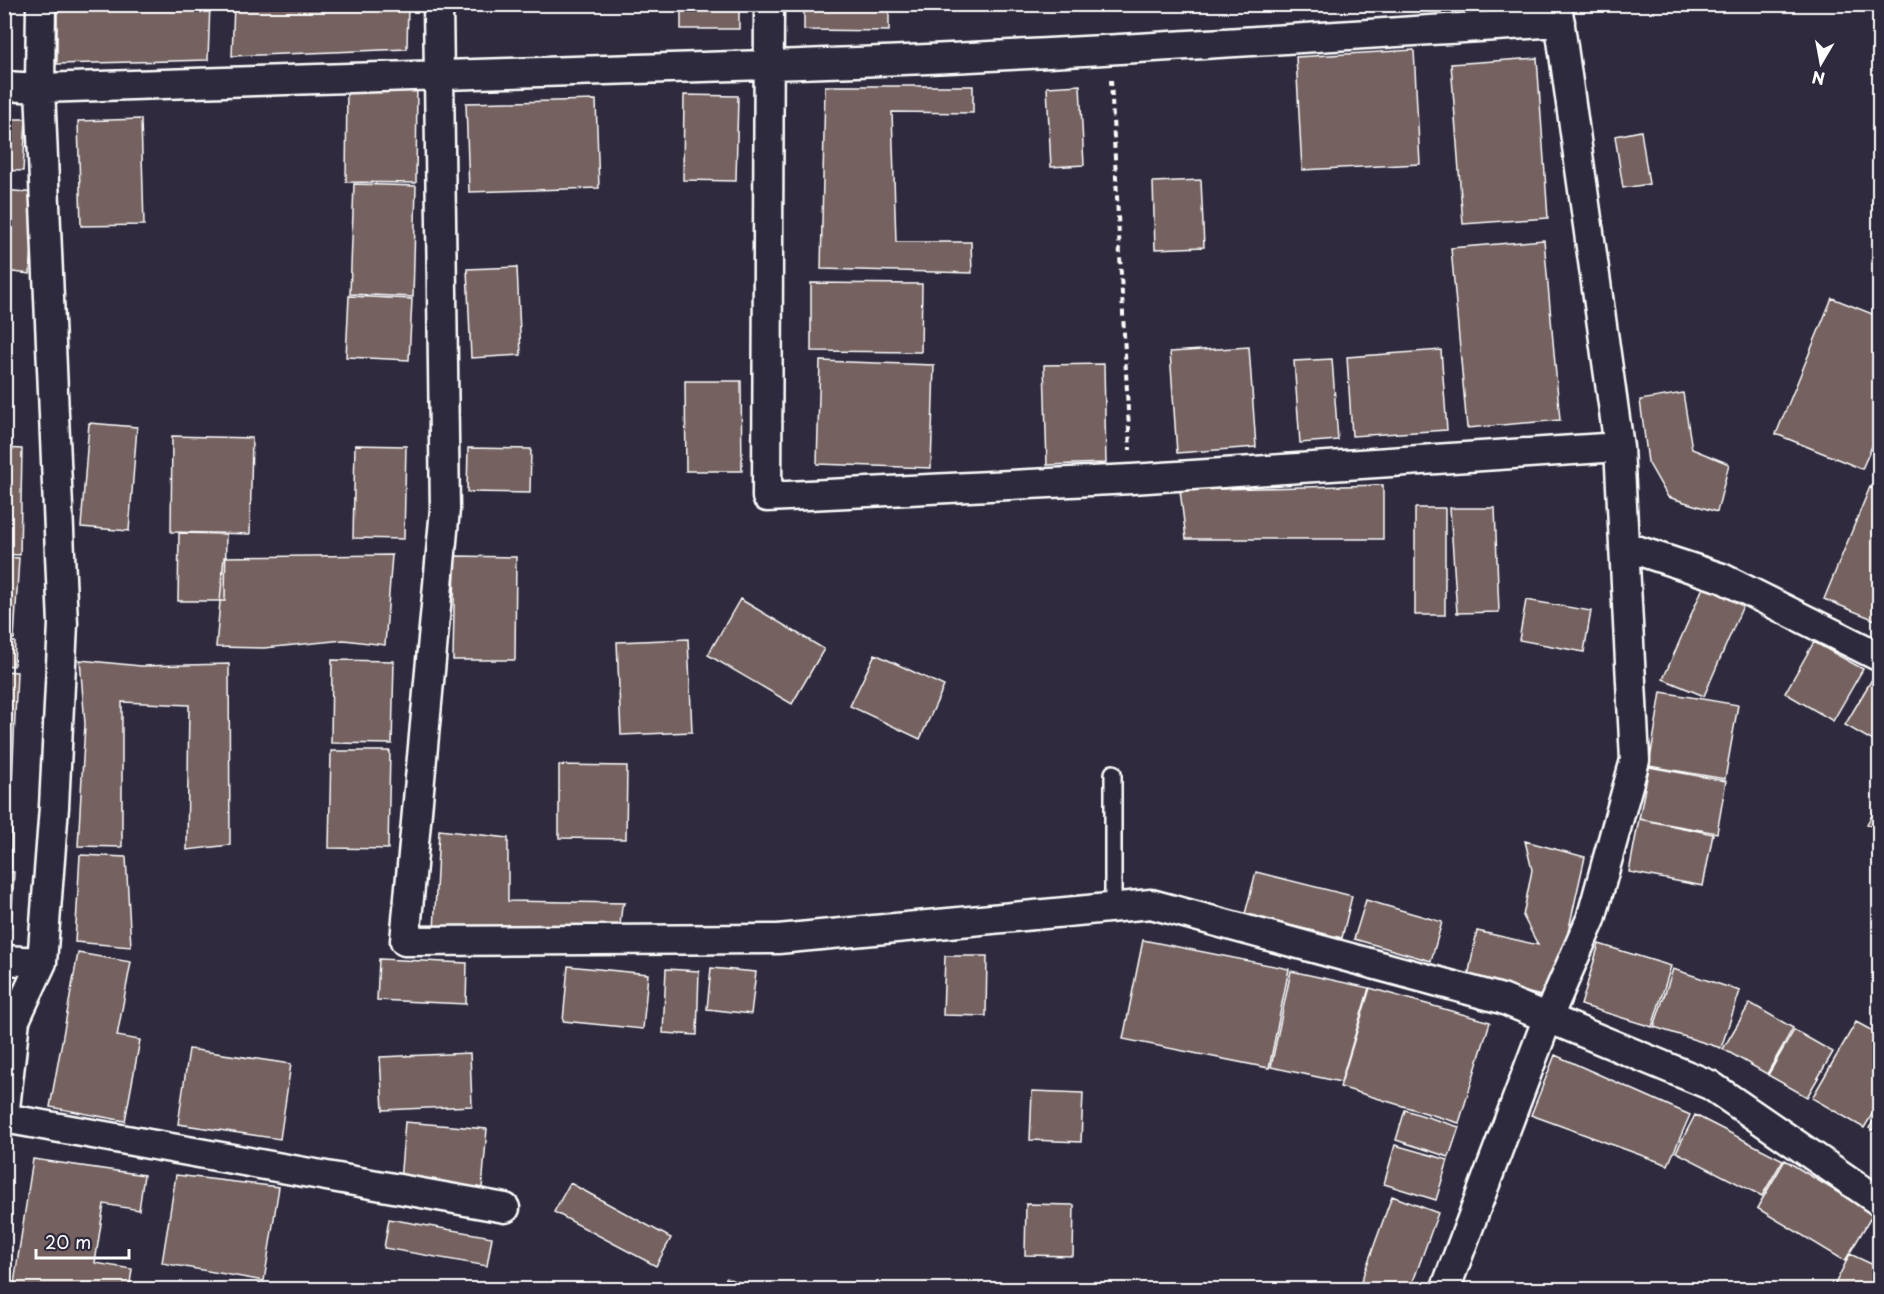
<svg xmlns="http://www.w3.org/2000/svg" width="1884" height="1294" font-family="'Playpen Sans',sans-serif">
<rect width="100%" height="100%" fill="#2f2a3d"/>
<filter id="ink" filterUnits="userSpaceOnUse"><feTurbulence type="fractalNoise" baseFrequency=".0167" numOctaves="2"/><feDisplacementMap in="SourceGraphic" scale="12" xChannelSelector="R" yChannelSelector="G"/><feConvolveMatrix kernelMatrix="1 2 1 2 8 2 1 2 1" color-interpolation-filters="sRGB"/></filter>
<g filter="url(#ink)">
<path fill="#746261" stroke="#fff" stroke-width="1.5" d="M 57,4 L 210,4 L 208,60 L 57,64 Z
M 234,4 L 408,4 L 407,49 L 232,56 Z
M 681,4 L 739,4 L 739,29 L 681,29 Z
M 804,4 L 889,4 L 889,31 L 804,30 Z
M 1414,50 L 1420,164 L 1302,170 L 1296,57 Z
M 1537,58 L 1548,218 L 1463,224 L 1451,64 Z
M 347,85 L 417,86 L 416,183 L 346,182 Z
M 1080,85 L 1084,165 L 1051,167 L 1047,87 Z
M 825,86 L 973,86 L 973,113 L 892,112 L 896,242 L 971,242 L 972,273 L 821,269 Z
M 684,95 L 738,96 L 736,181 L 683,180 Z
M 596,100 L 599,188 L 469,192 L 466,103 Z
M 4,119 L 26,119 L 23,171 L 4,170 Z
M 141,119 L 144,225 L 81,226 L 78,121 Z
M 1641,131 L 1649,184 L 1623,188 L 1615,136 Z
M 1201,180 L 1204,247 L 1155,249 L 1153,182 Z
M 354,184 L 416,186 L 413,297 L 350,294 Z
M 4,190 L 36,193 L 30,274 L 4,271 Z
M 1544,240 L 1560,420 L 1467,428 L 1451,248 Z
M 517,267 L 521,355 L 471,358 L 467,269 Z
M 811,283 L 922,284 L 921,352 L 811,351 Z
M 349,296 L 412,299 L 409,360 L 346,357 Z
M 1832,298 L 1880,317 L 1880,428 L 1862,469 L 1776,434 Z
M 1249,347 L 1256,447 L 1177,453 L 1170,352 Z
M 1441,350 L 1447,430 L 1352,436 L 1347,357 Z
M 1332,359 L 1338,440 L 1300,443 L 1294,361 Z
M 820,361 L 934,365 L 931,468 L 817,464 Z
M 1104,364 L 1106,463 L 1047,465 L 1044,365 Z
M 685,381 L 741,381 L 742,471 L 686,471 Z
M 1683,393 L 1692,449 L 1729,464 L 1717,512 L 1668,497 L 1648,462 L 1640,400 Z
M 89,423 L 137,427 L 129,531 L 81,527 Z
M 172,436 L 252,438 L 250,534 L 171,532 Z
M 355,445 L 406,446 L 404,539 L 353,538 Z
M 4,448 L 22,449 L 20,555 L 4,554 Z
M 468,448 L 531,449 L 530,493 L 467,492 Z
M 1383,485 L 1383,539 L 1186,539 L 1180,490 Z
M 1870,487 L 1880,491 L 1880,622 L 1824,599 Z
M 1415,508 L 1445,508 L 1445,615 L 1415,615 Z
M 1450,508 L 1495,508 L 1499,612 L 1457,613 Z
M 179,533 L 226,534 L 225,601 L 178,601 Z
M 392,555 L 385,645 L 344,640 L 264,648 L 216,647 L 224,557 Z
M 455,556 L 516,557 L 515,660 L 453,660 Z
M 4,557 L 19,558 L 14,639 L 4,638 Z
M 1705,583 L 1745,601 L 1704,696 L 1663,679 Z
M 740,599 L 824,649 L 792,704 L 708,655 Z
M 1526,600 L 1591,611 L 1584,652 L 1519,640 Z
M 688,639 L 692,732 L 621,735 L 617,642 Z
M 4,641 L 15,642 L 14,666 L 4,665 Z
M 1814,642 L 1863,669 L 1833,721 L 1785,693 Z
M 875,654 L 944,686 L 920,739 L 850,706 Z
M 80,660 L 141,666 L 229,664 L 230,845 L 187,850 L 189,705 L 122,702 L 122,847 L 78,846 L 85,724 Z
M 332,660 L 394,661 L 392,744 L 331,743 Z
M 4,671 L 17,672 L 12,783 L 4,782 Z
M 1875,674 L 1880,677 L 1880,745 L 1845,725 Z
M 1661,692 L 1738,705 L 1725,779 L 1649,766 Z
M 331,751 L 390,751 L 388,849 L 329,848 Z
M 559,765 L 627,766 L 626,839 L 559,838 Z
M 1649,767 L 1726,781 L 1717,833 L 1639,819 Z
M 4,786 L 12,786 L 11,868 L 4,868 Z
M 1880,801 L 1880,831 L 1867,824 Z
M 1639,819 L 1713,834 L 1703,886 L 1629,872 Z
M 439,830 L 508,838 L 508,901 L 625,903 L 622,906 L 619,935 L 434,931 Z
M 1525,841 L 1585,857 L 1553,999 L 1468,977 L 1477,931 L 1538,945 L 1523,916 L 1532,870 Z
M 80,855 L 126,857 L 131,947 L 75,942 Z
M 4,871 L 14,872 L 11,927 L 4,927 Z
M 1256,872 L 1352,896 L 1342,938 L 1245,914 Z
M 1366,900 L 1442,922 L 1431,961 L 1354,939 Z
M 1143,940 L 1289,969 L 1269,1068 L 1123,1039 Z
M 1599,944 L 1671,966 L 1652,1027 L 1581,1005 Z
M 78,953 L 131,962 L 117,1036 L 140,1040 L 125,1121 L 50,1107 Z
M 945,956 L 987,956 L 986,1016 L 943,1015 Z
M 379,959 L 467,963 L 466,1004 L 377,1000 Z
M 568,966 L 648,974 L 643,1029 L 563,1021 Z
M 711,968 L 756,972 L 751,1014 L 707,1009 Z
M 666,969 L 699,971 L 697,1035 L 663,1033 Z
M 1673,969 L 1740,991 L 1721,1048 L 1654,1027 Z
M 1291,971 L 1369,988 L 1341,1082 L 1271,1067 Z
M 1370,988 L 1490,1022 L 1459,1123 L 1340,1087 Z
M 1750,1003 L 1793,1028 L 1767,1074 L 1723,1049 Z
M 1856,1022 L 1880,1035 L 1880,1101 L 1864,1128 L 1812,1098 Z
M 1794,1030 L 1833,1052 L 1807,1097 L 1768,1075 Z
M 189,1049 L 291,1064 L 280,1139 L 178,1124 Z
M 470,1053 L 472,1106 L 383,1110 L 380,1057 Z
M 1555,1055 L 1690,1115 L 1668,1165 L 1531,1115 Z
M 1032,1091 L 1083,1093 L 1081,1142 L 1030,1140 Z
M 1405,1110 L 1459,1127 L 1449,1157 L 1396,1140 Z
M 1880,1112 L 1880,1134 L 1869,1128 Z
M 1695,1115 L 1783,1160 L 1762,1196 L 1676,1152 Z
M 405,1122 L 487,1129 L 482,1188 L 400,1181 Z
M 1395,1145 L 1448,1160 L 1436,1200 L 1384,1184 Z
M 33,1159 L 144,1175 L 139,1210 L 104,1204 L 95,1263 L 132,1269 L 129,1290 L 13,1290 Z
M 1785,1160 L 1873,1214 L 1845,1261 L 1757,1208 Z
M 176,1175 L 279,1187 L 264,1281 L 162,1263 Z
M 570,1183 L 671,1238 L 656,1266 L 554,1212 Z
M 1392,1196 L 1438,1213 L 1410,1290 L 1358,1290 Z
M 1026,1204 L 1074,1205 L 1073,1256 L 1025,1255 Z
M 389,1219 L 492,1237 L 487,1266 L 384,1248 Z
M 1850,1254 L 1880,1268 L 1880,1290 L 1832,1290 Z
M 726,1278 L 763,1290 L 723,1290 Z"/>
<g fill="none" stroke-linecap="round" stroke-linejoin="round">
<defs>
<path id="lane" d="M 1113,773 L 1113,907"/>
<path id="street" d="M 438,4 L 445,509 L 405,941 L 778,939 L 1151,904 L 1502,999 L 1710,1085 L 1880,1202
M 769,4 L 767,497 L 1132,479 L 1619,447
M 4,86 L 40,88 C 282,79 524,73 766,65 C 1031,57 1296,38 1560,22
M 1624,546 L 1722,578 L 1880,657
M 4,960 L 42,962
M 4,1117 L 15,1020 L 42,962 L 54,807 L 63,624 L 40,88 L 41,4
M 4,1118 L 505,1208
M 1445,1290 L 1548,1017 L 1591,919 L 1635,760 L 1619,447 L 1557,4"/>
</defs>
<use href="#lane" stroke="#fff" stroke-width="20"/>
<use href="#street" stroke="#fff" stroke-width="33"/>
<path stroke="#fff" stroke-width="4" stroke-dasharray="6 4.5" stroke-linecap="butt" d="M 1111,80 L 1130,450"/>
<use href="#lane" stroke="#2f2a3d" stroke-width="15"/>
<use href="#street" stroke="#2f2a3d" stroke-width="28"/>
</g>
</g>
<rect width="1884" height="1294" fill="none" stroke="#2f2a3d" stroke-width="24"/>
<rect x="12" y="12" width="1860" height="1270" fill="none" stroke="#fff" stroke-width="2" filter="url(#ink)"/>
<g transform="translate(1821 63) rotate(190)" stroke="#2f2a3d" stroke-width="4.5" paint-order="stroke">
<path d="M0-4.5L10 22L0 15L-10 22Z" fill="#ffffff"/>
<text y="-9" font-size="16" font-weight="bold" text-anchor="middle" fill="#ffffff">N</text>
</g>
<path d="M36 1249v9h93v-9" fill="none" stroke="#ffffff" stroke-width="3"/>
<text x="45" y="1249" font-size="18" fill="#ffffff" stroke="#2f2a3d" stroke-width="4.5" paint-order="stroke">20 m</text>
</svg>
